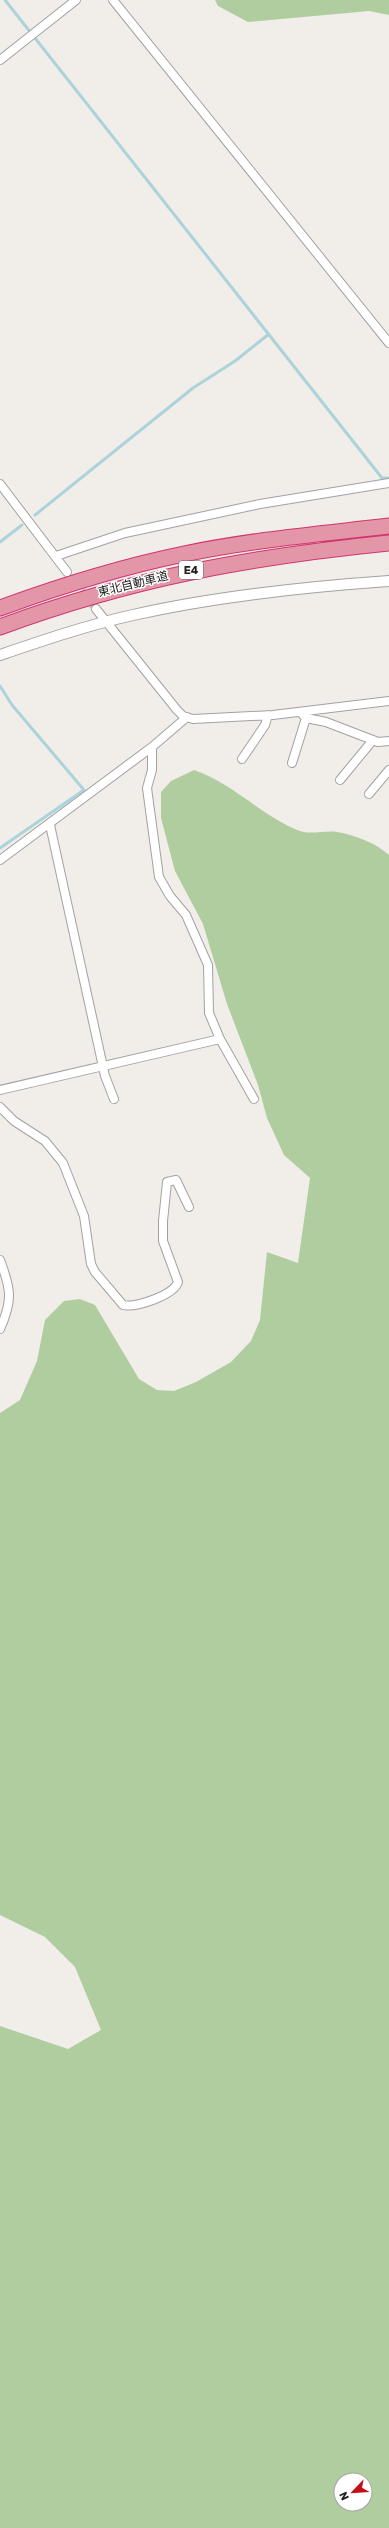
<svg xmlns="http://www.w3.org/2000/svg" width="389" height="2528" font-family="Rubik,'Noto Sans JP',sans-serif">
<rect width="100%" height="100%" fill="#f1ede8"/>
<path fill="#b0cda0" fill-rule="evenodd" d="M 215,0 L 389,0 L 389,15 L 369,11 L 248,22 L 218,6 Z
M 194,770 C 233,783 261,816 300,831 C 311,835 325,830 337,832 C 355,835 376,843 389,855 L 389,2528 L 0,2528 L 0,2026 L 68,2049 L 101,2030 L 75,1967 L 45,1937 L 0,1915 L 0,1413 L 20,1400 L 37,1361 L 45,1320 L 64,1301 L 80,1299 L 95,1305 L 139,1379 L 157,1390 L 174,1391 L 196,1382 L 231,1362 L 251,1341 L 260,1320 L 267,1252 L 298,1263 L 310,1178 L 284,1155 L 267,1118 L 258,1085 L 227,1004 L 203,924 L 175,871 L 161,818 L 161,792 L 171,781 ZM 341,2480 L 365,2480 L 365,2504 L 341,2504 Z"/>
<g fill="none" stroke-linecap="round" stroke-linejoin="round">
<path stroke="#acd3db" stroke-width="3" d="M 5,0 L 382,478 L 389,478
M 35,515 L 193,388 L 235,361 L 269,334
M 0,542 L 22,525
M 0,686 L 12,705 L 84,790 L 0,848"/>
<path stroke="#c7c4c0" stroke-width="8" stroke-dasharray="8 4" stroke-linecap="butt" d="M 74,581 L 96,609"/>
<defs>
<path id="minor" d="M 113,0 L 389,343
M 0,60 L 76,0
M 0,484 L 67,572
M 56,556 L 125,533 L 260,504 L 389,483
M 96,609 L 177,710 L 183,716 L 193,719 L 273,715 L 389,701
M 300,712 L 306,718 L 326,722 L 378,742 L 389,741
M 152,747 L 152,770 L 147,788 L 159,877 L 170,896 L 186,915 L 208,965 L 209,1013 L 220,1039 L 254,1099
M 242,759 L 265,725 L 268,715
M 292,763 L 306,718
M 340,780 L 373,740
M 369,794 L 389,770
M 50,825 L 105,1076 L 114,1099
M 0,860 L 152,747 L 187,717
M 0,1090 L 220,1039
M 0,1107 L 14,1121 L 45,1141 L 63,1163 L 84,1216 L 91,1264 L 95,1272 L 123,1305 C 136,1308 174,1295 178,1282 L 163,1241 L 163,1221 L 167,1182 L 176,1180 L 189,1207
M 0,1260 C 11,1289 13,1300 0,1329"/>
<path id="tertiary" d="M 0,655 C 44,640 88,625 133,615 C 217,596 303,587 389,581"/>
<path id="motorway" d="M 0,608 C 60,586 121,567 184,554 C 251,540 321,534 389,526
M 0,627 C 132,578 250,557 389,543"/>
</defs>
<use href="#minor" stroke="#a2a2a2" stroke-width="10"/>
<use href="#tertiary" stroke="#a2a2a2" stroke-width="12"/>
<use href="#motorway" stroke="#d03472" stroke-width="17"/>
<use href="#minor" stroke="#fff" stroke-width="8"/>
<use href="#tertiary" stroke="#fff" stroke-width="10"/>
<use href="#motorway" stroke="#e296a8" stroke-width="15"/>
</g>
<g text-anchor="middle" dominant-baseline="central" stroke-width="3" stroke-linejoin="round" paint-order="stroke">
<rect fill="#fff" stroke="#646464" stroke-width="1" x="179" y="561" width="24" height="18" rx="3"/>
<g font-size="11" font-weight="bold" fill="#212121">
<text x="191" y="570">E4</text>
</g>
<g font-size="12" fill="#212121" stroke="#fff">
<text transform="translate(133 584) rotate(-14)">東北自動車道</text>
</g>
</g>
<g transform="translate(353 2492) rotate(245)"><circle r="19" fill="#ffffff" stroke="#a6a6a6"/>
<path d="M0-3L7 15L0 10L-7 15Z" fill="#c40e18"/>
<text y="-6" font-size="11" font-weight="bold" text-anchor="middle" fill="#212121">N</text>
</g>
</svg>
